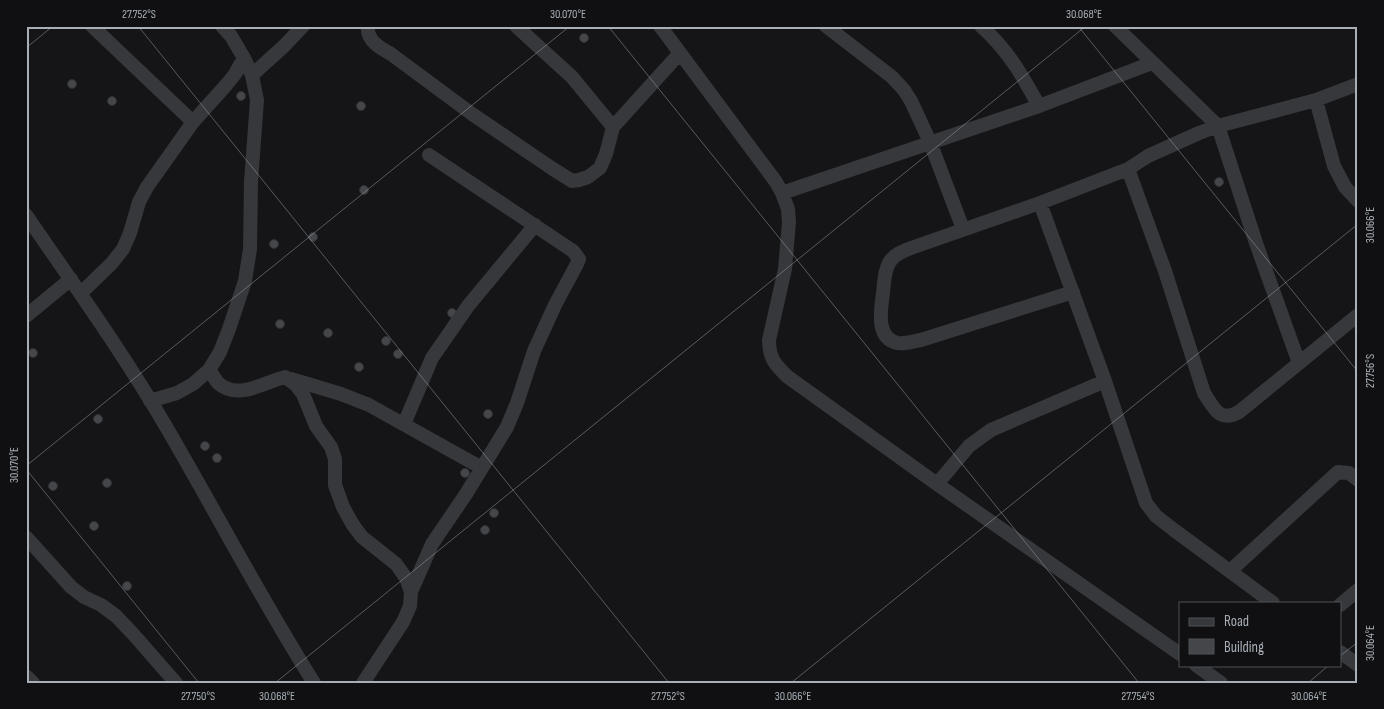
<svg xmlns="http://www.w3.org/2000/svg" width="1384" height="709" font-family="'Sofia Sans Condensed',sans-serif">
<rect width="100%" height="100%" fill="#151517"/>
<path fill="#44464a" stroke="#2f3033" d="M579.5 38a4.5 4.5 0 1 1 9 0a4.5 4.5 0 1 1-9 0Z
M67.5 84a4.5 4.5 0 1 1 9 0a4.5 4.5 0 1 1-9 0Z
M236.5 96a4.5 4.5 0 1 1 9 0a4.5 4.5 0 1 1-9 0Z
M107.5 101a4.5 4.5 0 1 1 9 0a4.5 4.5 0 1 1-9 0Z
M356.5 106a4.5 4.5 0 1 1 9 0a4.5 4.5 0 1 1-9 0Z
M1214.5 182a4.5 4.5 0 1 1 9 0a4.5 4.5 0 1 1-9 0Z
M359.5 190a4.5 4.5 0 1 1 9 0a4.5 4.5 0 1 1-9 0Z
M308.5 237a4.5 4.5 0 1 1 9 0a4.5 4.5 0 1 1-9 0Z
M269.5 244a4.5 4.5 0 1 1 9 0a4.5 4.5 0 1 1-9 0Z
M447.5 313a4.5 4.5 0 1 1 9 0a4.5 4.5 0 1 1-9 0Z
M275.5 324a4.5 4.5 0 1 1 9 0a4.5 4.5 0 1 1-9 0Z
M323.5 333a4.5 4.5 0 1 1 9 0a4.5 4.5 0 1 1-9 0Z
M381.5 341a4.5 4.5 0 1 1 9 0a4.5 4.5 0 1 1-9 0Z
M28.5 353a4.5 4.5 0 1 1 9 0a4.5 4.5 0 1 1-9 0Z
M393.5 354a4.5 4.5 0 1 1 9 0a4.5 4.5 0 1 1-9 0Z
M354.5 367a4.5 4.5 0 1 1 9 0a4.5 4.5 0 1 1-9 0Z
M483.5 414a4.5 4.5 0 1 1 9 0a4.5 4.5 0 1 1-9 0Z
M93.5 419a4.5 4.5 0 1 1 9 0a4.5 4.5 0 1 1-9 0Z
M200.5 446a4.5 4.5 0 1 1 9 0a4.5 4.5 0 1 1-9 0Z
M212.5 458a4.5 4.5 0 1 1 9 0a4.5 4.5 0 1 1-9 0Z
M460.5 473a4.5 4.5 0 1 1 9 0a4.5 4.5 0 1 1-9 0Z
M102.5 483a4.5 4.5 0 1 1 9 0a4.5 4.5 0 1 1-9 0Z
M48.5 486a4.5 4.5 0 1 1 9 0a4.5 4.5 0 1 1-9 0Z
M489.5 513a4.5 4.5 0 1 1 9 0a4.5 4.5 0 1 1-9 0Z
M89.5 526a4.5 4.5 0 1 1 9 0a4.5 4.5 0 1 1-9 0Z
M480.5 530a4.5 4.5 0 1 1 9 0a4.5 4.5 0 1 1-9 0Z
M122.5 586a4.5 4.5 0 1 1 9 0a4.5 4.5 0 1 1-9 0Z"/>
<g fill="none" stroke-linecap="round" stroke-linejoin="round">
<path stroke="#36383c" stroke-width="14" d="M 92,26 L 193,122
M 368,26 C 366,40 380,48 391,54 L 472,114 L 553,169 L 572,181 L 579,180 L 588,177 L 600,168 L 606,154 L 613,127 L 680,53
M 516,26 L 572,77 L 613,127
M 660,26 L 776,182 L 782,193 L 788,209 L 789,222 L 785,269 L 769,340 C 769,358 775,365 788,377 L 937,484 L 1180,654
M 826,26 L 892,77 L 904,90 L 911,101 L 930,142 L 963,229
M 981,26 C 1008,50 1022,75 1039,106
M 1115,26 L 1218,126 L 1256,243 L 1299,363
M 252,75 L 284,46 L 303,26
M 1316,100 L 1334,166 L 1345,187 L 1358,201
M 1128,169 L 1165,271 L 1204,393 C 1214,408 1219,423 1239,412 L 1358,315
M 782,193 L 1039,106 L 1152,63
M 1040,203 L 1105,381 L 1146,503 L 1156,516 L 1174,530 L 1273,603
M 26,215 C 75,286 125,356 168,430 C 217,514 262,601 314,683
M 1073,292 L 921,340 C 914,341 906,344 898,343 C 875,339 881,309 883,293 C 884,284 884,272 889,263 C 893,255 903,251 911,248 L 1040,203 L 1128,169 L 1148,156 L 1199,133 L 1218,126 L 1316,100 L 1358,84
M 81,293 L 112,263 L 123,249 L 130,233 L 139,202 L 147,187 L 193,122 L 227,84 L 235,74 L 244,58 L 231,36 L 222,26
M 26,316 L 71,279
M 209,370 C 212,374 215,379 218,383 C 238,401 264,382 285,377 L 295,384 L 303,394 L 316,426 L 331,447 L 335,459 L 335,485 L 343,507 L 353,525 L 362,537 L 396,564 L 406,578 L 411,592 L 410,606 L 403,622 L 363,683
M 291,379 L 341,394 L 369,405 L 482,468
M 150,401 L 177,393 L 193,384 L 209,370 L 220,352 L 229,329 L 245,281 L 250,249 L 251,182 L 257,100 L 252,75 L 244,58
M 404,424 L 432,358 L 468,306 L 535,225
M 937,484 L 969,446 L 991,430 L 1105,381
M 26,537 L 71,587 L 84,597 L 101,605 L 116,616 L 134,635 L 176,683
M 1230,571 L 1338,472 L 1349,473 L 1358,480
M 411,592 L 432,544 L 466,494 L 507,427 L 517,403 L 534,351 L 555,305 L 577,264 L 579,259 L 573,251 L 429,155
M 1340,605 L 1358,590
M 1340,652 L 1358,665
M 1196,665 L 1221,683
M 26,676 L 33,683"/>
</g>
<path fill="none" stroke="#a8afb6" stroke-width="1" stroke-opacity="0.45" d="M 138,26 L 669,683M 608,26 L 1139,683M 1078,26 L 1358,372M 26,48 L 53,26M 26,466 L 570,26M 26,469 L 199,683M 1340,656 L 1358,642M 275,683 L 1086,26M 791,683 L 1358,224M 1308,683 L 1329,665"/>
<rect width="1384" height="709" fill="none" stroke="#101012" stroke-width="55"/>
<rect x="1179" y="602" width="162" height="65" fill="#101012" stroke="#4d5054"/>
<rect x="1189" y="618" width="25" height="8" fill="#36383c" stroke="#4d5054"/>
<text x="1224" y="626" font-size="15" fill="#a8afb6">Road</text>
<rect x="1189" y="639" width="25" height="15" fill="#44464a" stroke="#4d5054"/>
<text x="1224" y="652" font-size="15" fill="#a8afb6">Building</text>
<rect x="28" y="28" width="1328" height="654" fill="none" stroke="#a8afb6" stroke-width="2"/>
<g font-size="12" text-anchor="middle" fill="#a8afb6">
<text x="139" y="18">27.752°S</text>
<text x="568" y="18">30.070°E</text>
<text x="1084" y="18">30.068°E</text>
<text transform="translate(1370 225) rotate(-90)" y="4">30.066°E</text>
<text transform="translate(1370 371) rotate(-90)" y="4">27.756°S</text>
<text transform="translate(14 465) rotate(-90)" y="4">30.070°E</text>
<text transform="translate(1370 643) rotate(-90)" y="4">30.064°E</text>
<text x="198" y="700">27.750°S</text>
<text x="277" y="700">30.068°E</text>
<text x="668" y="700">27.752°S</text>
<text x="793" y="700">30.066°E</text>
<text x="1138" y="700">27.754°S</text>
<text x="1309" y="700">30.064°E</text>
</g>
</svg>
